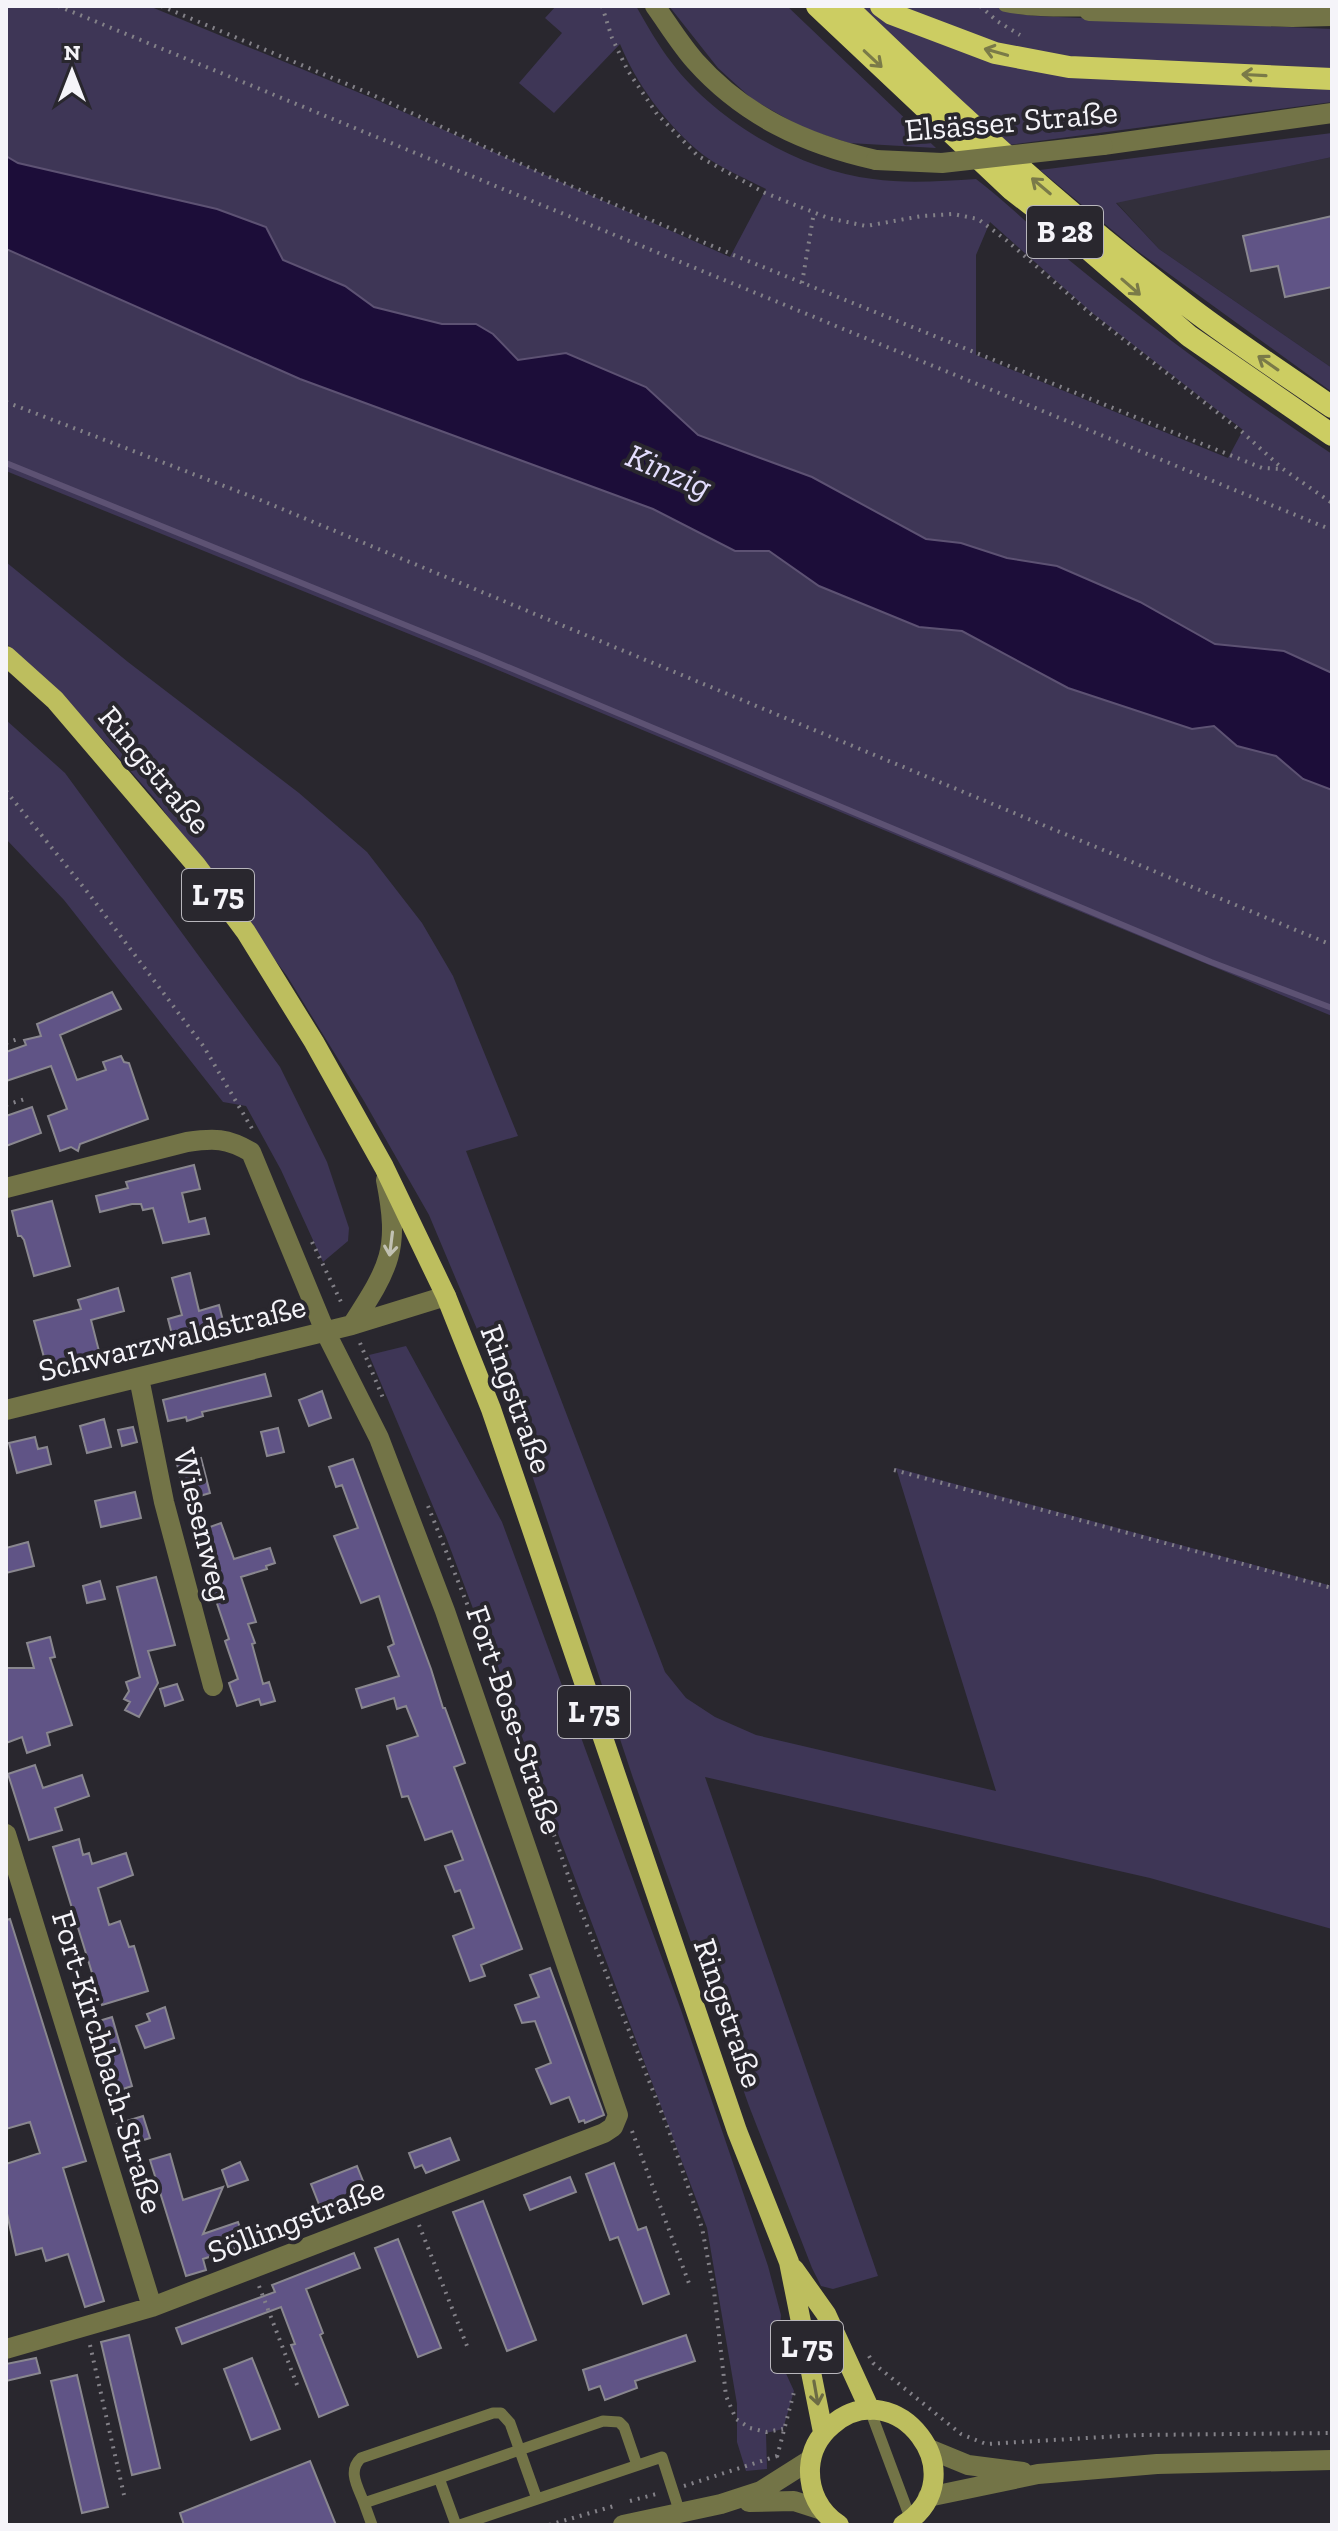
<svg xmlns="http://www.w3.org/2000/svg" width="1338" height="2531" font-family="'Zilla Slab',serif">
<rect width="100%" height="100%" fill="#29272e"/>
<path fill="#322f3b" d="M 1332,157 L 1332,368 L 1159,249 L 1116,202 Z"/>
<path fill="#3e3656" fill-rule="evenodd" d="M 6,6 L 149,6 L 372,98 L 730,257 L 766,189 C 743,177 715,166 696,149 C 664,121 636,83 620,44 L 554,113 L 519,83 L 562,33 L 545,18 L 556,6 L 636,6 C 647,25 658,45 672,63 C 715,120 800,171 873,179 C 906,184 943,181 976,179 C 1009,204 1038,234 1069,260 C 1153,329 1241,394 1332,454 L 1332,673 L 1284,651 L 1215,644 L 1140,602 L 1057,566 L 1007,558 L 961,543 L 926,539 L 812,477 L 698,435 L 646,387 L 567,353 L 518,360 L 493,334 L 476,324 L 442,324 L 374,307 L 345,286 L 283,260 L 266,227 L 217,209 L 18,163 L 6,156 ZM 990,222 L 1091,312 L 1243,430 L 1228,458 L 976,355 L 976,255 Z
M 669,6 L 787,6 L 936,148 L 849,143 L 803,128 L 752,99 L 718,68 Z
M 857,6 L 1014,6 L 1018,14 L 1036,16 L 1332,29 L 1332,102 L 1009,145 Z
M 1332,133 L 1332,157 L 1116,203 L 1159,249 L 1332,368 L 1332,392 L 1136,250 L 1040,170 Z
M 6,250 L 300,379 L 653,509 L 735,551 L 769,551 L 819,586 L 919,627 L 962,631 L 1068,688 L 1192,729 L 1214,726 L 1237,746 L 1276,756 L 1303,779 L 1332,790 L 1332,1016 L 481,663 L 6,471 Z
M 6,562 L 128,662 L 299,793 L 367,852 L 422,923 L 453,976 L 518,1136 L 466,1151 L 665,1672 L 686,1698 L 715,1717 L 756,1735 L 996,1791 L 896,1468 L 1332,1586 L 1332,1929 L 1150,1878 L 705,1777 L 878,2276 L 833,2289 L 821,2286 L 812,2268 L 749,2106 L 633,1778 L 508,1403 L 429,1215 L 364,1101 L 287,976 L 155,799 L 98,734 L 6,643 Z
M 6,720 L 65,773 L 280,1067 L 327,1162 L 349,1228 L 348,1241 L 323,1262 L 281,1170 L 246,1106 L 223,1102 L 64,900 L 6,839 Z
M 406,1346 L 502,1522 L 681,2010 L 768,2266 L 781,2315 L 778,2356 L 794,2391 L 783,2429 L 766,2433 L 767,2469 L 746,2471 L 737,2442 L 737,2404 L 707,2228 L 446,1537 L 369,1355 Z"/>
<path fill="#1c0d39" stroke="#5d5273" stroke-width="2" d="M 6,156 L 18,163 L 217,209 L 266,227 L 283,260 L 345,286 L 374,307 L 442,324 L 476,324 L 493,334 L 518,360 L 566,353 L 646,387 L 698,435 L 812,477 L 926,539 L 961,543 L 1007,558 L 1057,566 L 1140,602 L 1215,644 L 1284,651 L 1332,673 L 1332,790 L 1303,779 L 1276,756 L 1237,746 L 1214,726 L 1192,729 L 1068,688 L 962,631 L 919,627 L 819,586 L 769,551 L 735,551 L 653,509 L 300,379 L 6,249 Z"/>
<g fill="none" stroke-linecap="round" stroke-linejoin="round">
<path stroke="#5d5273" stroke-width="6" d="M 6,463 L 484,657 L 1211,962 L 1332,1008"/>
</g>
<path fill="#605486" stroke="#89878f" stroke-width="2" d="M 1332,216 L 1332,287 L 1285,297 L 1278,266 L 1251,271 L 1243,236 Z
M 112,992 L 121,1009 L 60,1035 L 77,1080 L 106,1070 L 103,1062 L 121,1056 L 124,1062 L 129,1063 L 148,1119 L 80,1144 L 78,1151 L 71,1147 L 60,1151 L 48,1116 L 67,1109 L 51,1066 L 6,1081 L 6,1052 L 26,1045 L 24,1040 L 41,1036 L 37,1024 Z
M 32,1107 L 41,1133 L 6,1146 L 6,1116 Z
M 194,1165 L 200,1189 L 182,1193 L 189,1222 L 205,1218 L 209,1234 L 163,1243 L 153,1208 L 143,1210 L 141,1204 L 132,1204 L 100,1212 L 96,1196 L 128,1188 L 126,1182 Z
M 52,1201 L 70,1266 L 34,1276 L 24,1240 L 21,1236 L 18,1236 L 12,1211 Z
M 190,1273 L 199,1311 L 219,1305 L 225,1329 L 174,1342 L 168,1319 L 182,1315 L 172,1278 Z
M 118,1288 L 124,1311 L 91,1320 L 101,1359 L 52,1372 L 49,1360 L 45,1361 L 34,1321 L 81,1309 L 78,1300 Z
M 265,1374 L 271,1396 L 202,1412 L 203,1416 L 187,1421 L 186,1417 L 168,1421 L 163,1400 Z
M 322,1391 L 331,1418 L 309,1426 L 299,1400 Z
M 104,1419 L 111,1447 L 87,1453 L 80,1426 Z
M 133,1427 L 137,1442 L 122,1446 L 118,1430 Z
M 278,1428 L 284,1452 L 267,1456 L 261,1432 Z
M 35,1437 L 38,1449 L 47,1447 L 51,1464 L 17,1473 L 9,1443 Z
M 201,1458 L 210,1493 L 186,1500 L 177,1464 Z
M 353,1459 L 431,1669 L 443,1708 L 445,1708 L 465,1763 L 454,1767 L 522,1949 L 481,1965 L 485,1976 L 470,1981 L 453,1936 L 474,1928 L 460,1890 L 455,1892 L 445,1866 L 463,1860 L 452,1831 L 425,1840 L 408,1796 L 402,1797 L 387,1746 L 418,1736 L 406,1706 L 397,1709 L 394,1698 L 362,1708 L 356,1689 L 399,1676 L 388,1647 L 394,1644 L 379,1596 L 361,1603 L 334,1536 L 358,1528 L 342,1485 L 336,1487 L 329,1467 Z
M 135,1492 L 141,1518 L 101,1527 L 95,1501 Z
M 221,1523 L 234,1559 L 270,1548 L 275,1563 L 266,1566 L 267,1569 L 241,1577 L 256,1622 L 248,1624 L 255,1643 L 252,1644 L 263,1684 L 269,1682 L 275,1701 L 261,1705 L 259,1699 L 237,1706 L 229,1683 L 238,1679 L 225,1641 L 229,1639 L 208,1577 L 211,1576 L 196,1532 Z
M 28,1542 L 34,1566 L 6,1573 L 6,1548 Z
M 156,1577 L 175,1645 L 148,1651 L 158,1683 L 139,1717 L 125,1710 L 130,1702 L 124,1699 L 129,1691 L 126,1682 L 140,1677 L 117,1587 Z
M 100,1581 L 105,1599 L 87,1603 L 83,1586 Z
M 50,1637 L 55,1657 L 50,1658 L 72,1725 L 47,1733 L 50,1745 L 27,1753 L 22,1737 L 6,1743 L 6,1668 L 34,1668 L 27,1643 Z
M 177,1684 L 183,1700 L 165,1706 L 160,1689 Z
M 35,1765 L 43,1788 L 82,1775 L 89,1796 L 55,1808 L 62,1830 L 29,1840 L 8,1774 Z
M 79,1839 L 83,1855 L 89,1853 L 92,1864 L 126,1853 L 133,1875 L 98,1888 L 109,1925 L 120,1921 L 129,1947 L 134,1946 L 148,1991 L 102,2005 L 53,1847 Z
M 10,1919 L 86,2161 L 63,2168 L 104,2301 L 85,2307 L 68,2254 L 46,2261 L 42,2248 L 16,2255 L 6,2209 L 6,2164 L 40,2153 L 30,2122 L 6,2129 L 6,1920 Z
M 550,1968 L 604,2115 L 585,2123 L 584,2120 L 579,2122 L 569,2097 L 551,2104 L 536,2069 L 551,2063 L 535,2021 L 522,2023 L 515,2005 L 539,1997 L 530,1975 Z
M 165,2007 L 174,2038 L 145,2048 L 136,2026 L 150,2021 L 147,2014 Z
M 112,2017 L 132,2086 L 108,2094 L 86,2025 Z
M 143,2116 L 150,2138 L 124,2146 L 117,2124 Z
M 450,2138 L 459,2160 L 426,2173 L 422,2165 L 415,2168 L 409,2153 Z
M 170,2154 L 183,2200 L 223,2187 L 203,2234 L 238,2222 L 246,2245 L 203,2259 L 206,2270 L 186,2276 L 150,2160 Z
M 240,2162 L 248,2180 L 228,2187 L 222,2170 Z
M 614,2163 L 638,2230 L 646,2227 L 669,2294 L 643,2304 L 618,2237 L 610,2240 L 586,2174 Z
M 357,2166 L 365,2186 L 350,2192 L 353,2200 L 322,2212 L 311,2184 Z
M 570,2177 L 576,2192 L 530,2210 L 524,2195 Z
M 483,2201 L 536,2340 L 507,2351 L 453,2212 Z
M 398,2239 L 441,2348 L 418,2357 L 375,2248 Z
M 354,2253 L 360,2268 L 306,2289 L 323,2333 L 320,2335 L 348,2405 L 319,2417 L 291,2345 L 295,2344 L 281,2307 L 182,2344 L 176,2328 L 275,2292 L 272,2285 Z
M 129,2335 L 160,2468 L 132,2475 L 101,2342 Z
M 686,2335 L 695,2361 L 635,2381 L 637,2388 L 605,2400 L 600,2386 L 589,2390 L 583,2370 Z
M 36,2358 L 40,2373 L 6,2381 L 6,2364 Z
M 252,2358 L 280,2429 L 251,2440 L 224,2369 Z
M 77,2375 L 108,2507 L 82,2513 L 51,2381 Z
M 310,2461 L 336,2525 L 184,2525 L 180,2513 Z"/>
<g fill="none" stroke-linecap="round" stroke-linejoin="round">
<path stroke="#838188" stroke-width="4" stroke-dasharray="2 6" stroke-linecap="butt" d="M 58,6 L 1332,530
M 161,6 L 373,95 L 547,176 L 736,256 L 1262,468 L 1283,469
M 602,6 L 612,38 L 628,71 L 657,114 L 698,156 L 765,193 L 828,218 L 866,226 L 922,216 L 953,214 L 978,219 L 1006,240 L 1091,314 L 1241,431 L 1283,469 L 1332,503
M 980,6 L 997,21 L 1020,35
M 802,283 L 814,212
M 6,402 L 258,499 L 1332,945
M 6,791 L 89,894 L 204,1047 L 254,1132
M 6,1043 L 21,1038
M 6,1105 L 28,1098
M 312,1242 L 343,1306
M 360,1343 L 383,1398
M 894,1470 L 1332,1588
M 428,1506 L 517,1729 L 576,1898 L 669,2131 L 702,2228 L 714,2291 L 726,2396 L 736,2419 L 750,2428 L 766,2432 L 783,2429
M 632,2131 L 690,2286
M 419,2225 L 467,2346
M 259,2286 L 299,2390
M 90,2345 L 124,2495
M 869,2356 L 873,2363 L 961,2434 L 986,2444 L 1138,2435 L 1332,2433
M 777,2457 L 794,2392
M 684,2486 L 777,2456
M 630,2501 L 660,2493
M 549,2525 L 614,2506"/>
<path stroke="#737447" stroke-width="11" d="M 1004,6 C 1032,12 1060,11 1089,11 L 1088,7
M 870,2410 L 911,2520
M 439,2478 L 364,2503 C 358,2487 347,2471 361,2458 L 493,2413 L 501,2413 L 510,2423 L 537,2499
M 364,2503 L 372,2525
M 456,2525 L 439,2478 L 603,2421 L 619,2422 L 624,2427 L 637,2465
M 460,2525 L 662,2457 L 680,2513"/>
<path stroke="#737447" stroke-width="20" d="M 1089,11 L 1292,17 L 1332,16
M 6,1188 L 187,1142 C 214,1138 227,1138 251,1152 L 325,1331 L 379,1438 L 445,1611 L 618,2115 L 613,2127 L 604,2133 L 152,2307 L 6,2349
M 352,1325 C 390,1266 400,1250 386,1180
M 139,1378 L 164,1502 L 213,1686
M 6,1410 L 352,1325 L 446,1296
M 6,1834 L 152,2307"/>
<path stroke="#737447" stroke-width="20" d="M 655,6 C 668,24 680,44 695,61 C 744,116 805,144 876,160
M 1103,145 L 1332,113
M 929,2449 L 968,2465 L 1023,2472
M 928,2497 L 1038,2474 L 1157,2464 L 1332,2460
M 749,2502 L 794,2501 L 822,2510
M 623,2525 L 721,2504 L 761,2491 L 810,2460"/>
<path stroke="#bdbe5e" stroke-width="20" d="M 6,656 L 55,700 L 196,865 L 246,932 L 314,1042 L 384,1167 L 446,1296 L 491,1409 L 737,2131 L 789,2262 L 823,2432
M 794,2269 L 826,2314 L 870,2410
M 839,2525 C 819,2512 809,2491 810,2468 C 811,2450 819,2436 832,2425 C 895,2370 980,2476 903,2525"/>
<path stroke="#cccd62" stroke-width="22" d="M 817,6 L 1011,189 L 1088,249 L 1189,336 L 1332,435
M 846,6 C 957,113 1070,217 1193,310 C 1238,344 1286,375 1332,407
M 881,6 L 892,14 L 995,53 L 1069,67 L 1332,79"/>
<path stroke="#737447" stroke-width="20" d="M 876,160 L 942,163 L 1103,145"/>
</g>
<defs><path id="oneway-shaft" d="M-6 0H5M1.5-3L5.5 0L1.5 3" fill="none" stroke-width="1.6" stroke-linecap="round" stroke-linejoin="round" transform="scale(2)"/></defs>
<g stroke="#7a7a48">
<use href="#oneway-shaft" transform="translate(996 52) rotate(-164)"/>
<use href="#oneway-shaft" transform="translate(873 59) rotate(43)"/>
<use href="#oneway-shaft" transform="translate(1254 75) rotate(-177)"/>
<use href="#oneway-shaft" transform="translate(1041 186) rotate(-140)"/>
<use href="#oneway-shaft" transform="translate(1131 287) rotate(41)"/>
<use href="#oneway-shaft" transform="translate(1268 363) rotate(-145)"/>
</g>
<use stroke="#c1c1b2" href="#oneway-shaft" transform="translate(391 1244) rotate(97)"/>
<use stroke="#6c6b44" href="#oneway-shaft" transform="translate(816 2393) rotate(80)"/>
<g text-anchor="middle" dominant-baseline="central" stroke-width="8" stroke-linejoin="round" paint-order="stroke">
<g fill="#29272e" stroke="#b8b6bc" stroke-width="2">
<rect x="1027" y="206" width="76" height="52" rx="6"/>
<rect x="182" y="869" width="72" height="52" rx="6"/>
<rect x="558" y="1686" width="72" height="52" rx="6"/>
<rect x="771" y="2321" width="72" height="52" rx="6"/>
</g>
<g font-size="30" font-weight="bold" fill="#f5f4f9">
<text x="1065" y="232">B 28</text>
<text x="218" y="895">L 75</text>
<text x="594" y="1712">L 75</text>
<text x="807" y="2347">L 75</text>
</g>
<g font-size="32" fill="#f5f4f9" stroke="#29272e">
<text transform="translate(1011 121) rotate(-5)">Elsässer Straße</text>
<text transform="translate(155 770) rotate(50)">Ringstraße</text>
<text transform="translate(172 1338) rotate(-14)">Schwarzwaldstraße</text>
<text transform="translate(517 1399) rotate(70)">Ringstraße</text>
<text transform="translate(203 1525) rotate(76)">Wiesenweg</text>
<text transform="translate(515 1720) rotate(71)">Fort-Bose-Straße</text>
<text transform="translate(729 2013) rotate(71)">Ringstraße</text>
<text transform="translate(108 2062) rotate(73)">Fort-Kirchbach-Straße</text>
<text transform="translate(296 2220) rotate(-21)">Söllingstraße</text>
</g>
<g font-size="34" font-style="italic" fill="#e3ddfd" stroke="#29272e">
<text transform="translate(669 471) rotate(23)">Kinzig</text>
</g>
</g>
<rect width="1338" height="2531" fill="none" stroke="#f5f4f9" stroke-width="16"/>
<g transform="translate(72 72)" stroke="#29272e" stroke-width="6" paint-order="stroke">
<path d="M0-6L14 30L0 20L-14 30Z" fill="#f5f4f9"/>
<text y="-12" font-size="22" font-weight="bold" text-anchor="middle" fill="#f5f4f9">N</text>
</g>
</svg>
